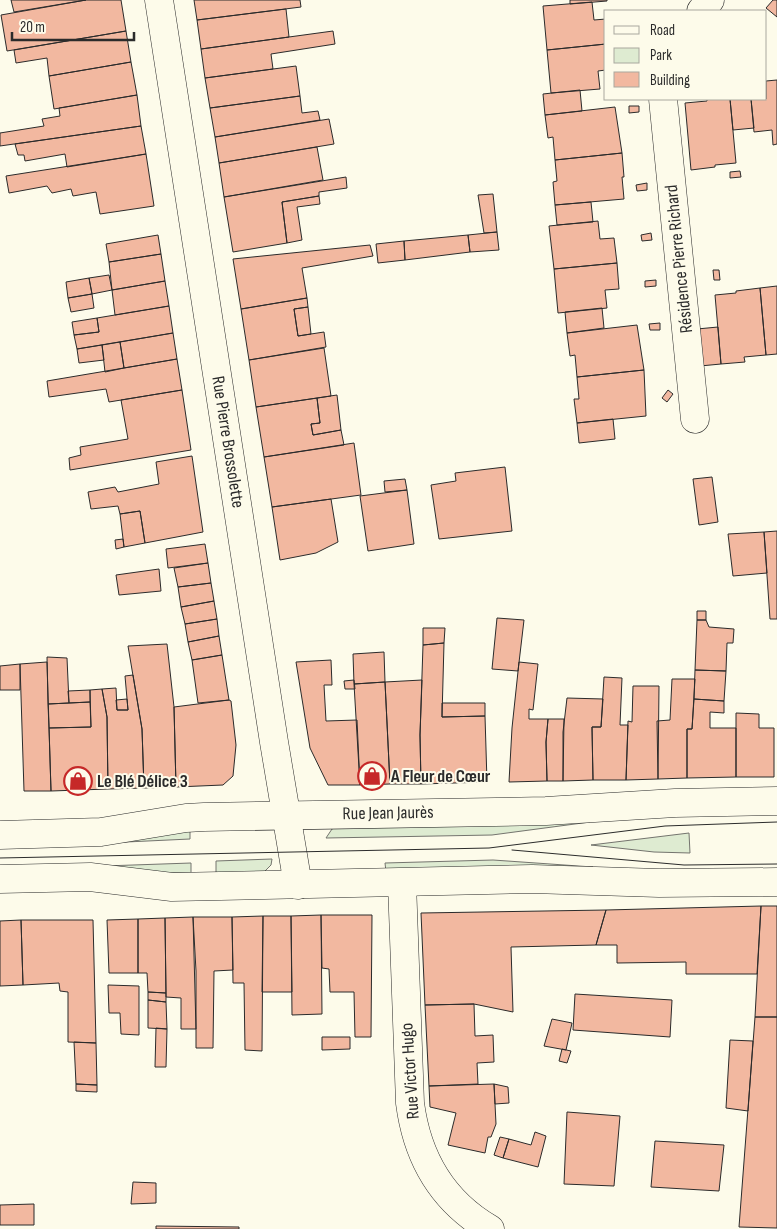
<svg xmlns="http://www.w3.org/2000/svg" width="777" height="1229" font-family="'Sofia Sans Condensed',sans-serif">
<rect width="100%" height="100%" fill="#fdfbea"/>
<path fill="#deebd1" stroke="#74746e" d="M 529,822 L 590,822 L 492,835 L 326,838 L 332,829 L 336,827 Z
M 190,830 L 190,839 L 105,843 Z
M 689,833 L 690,853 L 654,852 L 591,845 Z
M 272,859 L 271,865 L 263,873 L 216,875 L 216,861 Z
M 493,860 L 593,867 L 386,872 L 385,863 Z
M 191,863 L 191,873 L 166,873 L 104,866 Z"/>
<path fill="#f2b8a0" stroke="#2b2b2b" d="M 11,0 L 86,0 L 14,12 Z
M 86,0 L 121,0 L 126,31 L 7,51 L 1,15 Z
M 194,0 L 300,0 L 301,7 L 197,20 Z
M 570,0 L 607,0 L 607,1 L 570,4 Z
M 773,0 L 777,0 L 777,17 L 766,8 Z
M 592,2 L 594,20 L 606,19 L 606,44 L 547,50 L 543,6 Z
M 286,9 L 289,37 L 201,49 L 197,20 Z
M 126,31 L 131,62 L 49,76 L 47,58 L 16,63 L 14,50 Z
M 333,31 L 335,44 L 271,54 L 273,69 L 205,78 L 201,49 Z
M 606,44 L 606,70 L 598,71 L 600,89 L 551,93 L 547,50 Z
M 131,62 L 137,95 L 54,109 L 49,76 Z
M 296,66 L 300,96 L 210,108 L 205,78 Z
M 777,80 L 777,144 L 773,145 L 772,130 L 754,132 L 751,99 L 766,99 L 766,81 Z
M 580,90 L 582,111 L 545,115 L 543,94 Z
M 137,95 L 141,126 L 0,146 L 0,133 L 44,126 L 42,119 L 60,116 L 59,108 Z
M 300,96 L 302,113 L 318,111 L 320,120 L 215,137 L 210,108 Z
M 707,99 L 730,99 L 736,163 L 715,165 L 715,167 L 691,170 L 685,103 L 707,101 Z
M 730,99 L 751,99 L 754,128 L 733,130 Z
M 629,106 L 639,106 L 639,112 L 629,113 Z
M 615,107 L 622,153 L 555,160 L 553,137 L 548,138 L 545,115 Z
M 329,119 L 334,144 L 219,163 L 215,137 Z
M 141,126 L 146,154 L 67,167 L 65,154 L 25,161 L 24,155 L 18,155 L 15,144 Z
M 317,147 L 323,180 L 224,197 L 219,163 Z
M 622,153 L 624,177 L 622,177 L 624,199 L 555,205 L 553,182 L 557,181 L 555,160 Z
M 146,154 L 154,206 L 100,214 L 96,192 L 73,196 L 71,189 L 52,193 L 47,186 L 9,193 L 6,176 Z
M 740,171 L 741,177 L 730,178 L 730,172 Z
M 346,177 L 347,188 L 319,192 L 319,196 L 282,202 L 287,243 L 233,252 L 224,197 Z
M 647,183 L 647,190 L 637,191 L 636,185 Z
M 493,194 L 497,232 L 484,233 L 478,195 Z
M 319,196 L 320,204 L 297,207 L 302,240 L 287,243 L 282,202 Z
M 591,202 L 593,222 L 557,225 L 555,205 Z
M 598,221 L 600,239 L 614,238 L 617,263 L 554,269 L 549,226 Z
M 497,232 L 499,250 L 470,252 L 468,235 Z
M 651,233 L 652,240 L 642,241 L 641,235 Z
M 158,235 L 161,254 L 109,262 L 106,244 Z
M 468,235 L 470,252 L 405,260 L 404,241 Z
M 404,241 L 405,260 L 378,263 L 376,244 Z
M 370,245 L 373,256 L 302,268 L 307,298 L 241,309 L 233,259 Z
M 161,254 L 165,281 L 112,290 L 109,262 Z
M 617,263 L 619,289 L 605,290 L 607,308 L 558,313 L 554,269 Z
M 713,270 L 719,270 L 720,280 L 714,280 Z
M 109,275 L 112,290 L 92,294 L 89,278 Z
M 89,278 L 92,294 L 68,298 L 66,282 Z
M 656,280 L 656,286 L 645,287 L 645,281 Z
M 165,281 L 169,306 L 115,315 L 112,290 Z
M 777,286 L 777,354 L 766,355 L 760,288 Z
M 760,288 L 766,355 L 744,357 L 745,362 L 721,364 L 715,295 L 736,293 L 736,291 Z
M 92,294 L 94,308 L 71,312 L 68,298 Z
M 307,298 L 308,307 L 294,309 L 298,336 L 324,332 L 326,347 L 249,360 L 241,309 Z
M 169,306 L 173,333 L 77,349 L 74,335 L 99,332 L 97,318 Z
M 308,307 L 311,334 L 298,336 L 294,309 Z
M 602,308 L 604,328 L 567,333 L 565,312 Z
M 97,318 L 99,332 L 74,335 L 72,322 Z
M 660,323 L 660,330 L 650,330 L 649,324 Z
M 637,325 L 644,370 L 577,377 L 575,355 L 570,356 L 567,333 Z
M 718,327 L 721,364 L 700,366 L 697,329 Z
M 173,333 L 177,359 L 124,368 L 120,342 Z
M 120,342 L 124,368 L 105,372 L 102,345 Z
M 102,345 L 104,360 L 79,363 L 77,349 Z
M 324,348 L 331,396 L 256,407 L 249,360 Z
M 177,359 L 182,390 L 109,402 L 106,389 L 49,397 L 47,381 Z
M 644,370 L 646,416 L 577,423 L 574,399 L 579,399 L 577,377 Z
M 182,390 L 191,450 L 70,470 L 69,458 L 81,455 L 80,447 L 128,439 L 121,400 Z
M 668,390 L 673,394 L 667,402 L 662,398 Z
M 337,395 L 341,430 L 313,435 L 311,424 L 320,423 L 317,398 Z
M 317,398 L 320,423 L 311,424 L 313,435 L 341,430 L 344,445 L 264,457 L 256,407 Z
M 613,419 L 615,439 L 579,443 L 577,423 Z
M 354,443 L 361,495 L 272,507 L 264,457 Z
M 192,456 L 203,532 L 145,543 L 140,511 L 120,514 L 118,506 L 91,509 L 88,492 L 115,487 L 118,492 L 159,484 L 156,462 Z
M 505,467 L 512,531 L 439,539 L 431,485 L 456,481 L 455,473 Z
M 712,477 L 718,522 L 699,525 L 693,479 Z
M 405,479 L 407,490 L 385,492 L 384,481 Z
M 407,490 L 414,544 L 368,551 L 360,496 Z
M 331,499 L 338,542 L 316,553 L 280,560 L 272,507 Z
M 140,511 L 145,543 L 124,547 L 120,514 Z
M 777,531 L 777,619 L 770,619 L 764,532 Z
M 764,532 L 767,573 L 733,576 L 728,534 Z
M 123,539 L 124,547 L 116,549 L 115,540 Z
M 205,544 L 208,563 L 168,568 L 166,549 Z
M 208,563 L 211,583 L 178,587 L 174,568 Z
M 159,569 L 161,591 L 119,595 L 116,575 Z
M 211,583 L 214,601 L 181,607 L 178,587 Z
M 214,601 L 217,619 L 185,624 L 181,607 Z
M 697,611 L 706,611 L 706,620 L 697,620 Z
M 497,618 L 524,620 L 518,671 L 492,669 Z
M 217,619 L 219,636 L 188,642 L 185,624 Z
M 697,620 L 706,620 L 709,627 L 734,629 L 733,643 L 727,643 L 726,671 L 695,670 Z
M 423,628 L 445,628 L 444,643 L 423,645 Z
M 219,636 L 222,655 L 192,660 L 188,642 Z
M 444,643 L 442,717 L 485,716 L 487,782 L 421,784 L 420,735 L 423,645 Z
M 167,644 L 174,707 L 176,787 L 144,788 L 142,729 L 128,646 Z
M 384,652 L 385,682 L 354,684 L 353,654 Z
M 222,655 L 229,700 L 198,703 L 192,660 Z
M 47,657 L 67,658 L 69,703 L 48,704 Z
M 331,660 L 332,685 L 324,685 L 326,721 L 357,720 L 360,785 L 328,785 L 310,748 L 296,662 Z
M 47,662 L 51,791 L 24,791 L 20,664 Z
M 519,662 L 538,664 L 533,710 L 529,709 L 529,719 L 548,719 L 546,742 L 547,781 L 509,782 L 512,728 Z
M 20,664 L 20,690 L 0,690 L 0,666 Z
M 695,670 L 726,671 L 724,701 L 694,699 Z
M 133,675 L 142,729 L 144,788 L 108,789 L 107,717 L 102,689 L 116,688 L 117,710 L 128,710 L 125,676 Z
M 604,677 L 622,678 L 620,725 L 628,725 L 626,780 L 593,780 L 592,727 L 601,727 Z
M 672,679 L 695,679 L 692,729 L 687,729 L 687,778 L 658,779 L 657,721 L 670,720 Z
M 354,680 L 355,689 L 345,689 L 344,681 Z
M 422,680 L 420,735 L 421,784 L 390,784 L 385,682 Z
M 385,682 L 390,784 L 360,785 L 354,684 Z
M 633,686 L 659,686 L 658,779 L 626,780 L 628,721 L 632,722 Z
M 102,689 L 107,717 L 108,789 L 51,791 L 49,728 L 91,727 L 90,690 Z
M 90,690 L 90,702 L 69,703 L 68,691 Z
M 567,698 L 603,699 L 601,727 L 592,727 L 593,780 L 563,781 L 563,732 Z
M 127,699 L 128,710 L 117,710 L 116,700 Z
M 694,699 L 724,701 L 724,713 L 710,712 L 710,728 L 736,728 L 736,777 L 687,778 L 687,729 L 692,729 Z
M 229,700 L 231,701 L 236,745 L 233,776 L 223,785 L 176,787 L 174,707 Z
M 90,702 L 91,727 L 49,728 L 48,704 Z
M 442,703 L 485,703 L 485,716 L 442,717 Z
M 736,713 L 759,714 L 759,728 L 774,728 L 774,777 L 736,777 Z
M 548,719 L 564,719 L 563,781 L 547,781 L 546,742 Z
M 761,906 L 777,906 L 777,1017 L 755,1017 Z
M 761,906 L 757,974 L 686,974 L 686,962 L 617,963 L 617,945 L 596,945 L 606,910 Z
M 606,910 L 596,945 L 511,947 L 513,1012 L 474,1004 L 425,1005 L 421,913 Z
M 321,915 L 322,1014 L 292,1015 L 291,916 Z
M 321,915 L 372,915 L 371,1037 L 355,1037 L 354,992 L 330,992 L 329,969 L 322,968 Z
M 263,916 L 291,916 L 292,992 L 262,992 Z
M 263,916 L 262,1051 L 245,1050 L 244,983 L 233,983 L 232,917 Z
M 193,917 L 196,1029 L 181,1029 L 181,998 L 166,997 L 165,918 Z
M 193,917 L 232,917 L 233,970 L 214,971 L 213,1048 L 196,1048 L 196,971 Z
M 165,918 L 166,993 L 148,992 L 147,973 L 138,973 L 138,919 Z
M 138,919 L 138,973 L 109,973 L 107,920 Z
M 21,920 L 23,985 L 0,986 L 0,921 Z
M 21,920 L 93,920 L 96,1043 L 68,1042 L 68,992 L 60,991 L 59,983 L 23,985 Z
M 108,985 L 139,986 L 139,1035 L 121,1034 L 120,1013 L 109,1013 Z
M 148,992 L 166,993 L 166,1002 L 148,1000 Z
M 575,994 L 672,1000 L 670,1037 L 573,1030 Z
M 148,1000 L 166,1002 L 167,1029 L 148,1028 Z
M 474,1004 L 475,1036 L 493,1035 L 494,1062 L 477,1063 L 478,1084 L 429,1086 L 425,1005 Z
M 755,1017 L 777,1017 L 777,1228 L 739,1227 Z
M 552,1019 L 572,1023 L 566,1050 L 544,1046 Z
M 156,1028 L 167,1029 L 166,1067 L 155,1067 Z
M 322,1037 L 350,1037 L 350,1049 L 322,1050 Z
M 730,1040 L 753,1041 L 748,1111 L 726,1108 Z
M 74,1042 L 96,1043 L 97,1085 L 76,1084 Z
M 562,1049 L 571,1051 L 567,1063 L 559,1061 Z
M 76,1084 L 97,1085 L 97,1092 L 76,1091 Z
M 494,1084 L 496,1124 L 491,1137 L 488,1137 L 485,1153 L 448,1145 L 456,1113 L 430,1107 L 429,1086 Z
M 494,1084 L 508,1087 L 509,1103 L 495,1104 Z
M 567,1112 L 620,1116 L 614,1186 L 564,1184 Z
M 535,1132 L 546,1136 L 538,1167 L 503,1158 L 509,1139 L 531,1145 Z
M 500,1137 L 509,1139 L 503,1158 L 494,1155 Z
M 655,1141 L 724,1145 L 719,1191 L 651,1187 Z
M 133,1182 L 156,1183 L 156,1203 L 131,1204 Z
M 34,1204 L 34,1225 L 0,1225 L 0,1205 Z
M 156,1226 L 239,1227 L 239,1229 L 156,1229 Z"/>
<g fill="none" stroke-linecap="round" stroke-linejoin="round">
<defs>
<path id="minor" d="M 159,0 L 274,742 L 298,885
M 701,11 L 710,0
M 663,99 L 695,419
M 402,883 L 410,1103 C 417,1157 442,1201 490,1229"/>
<path id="major" d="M 0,835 L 101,832 L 186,818 L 204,817 L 546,811 L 675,803 L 777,801
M 0,879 L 90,877 L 172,887 L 532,879 L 659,883 L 777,882"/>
</defs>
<use href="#minor" stroke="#2b2b2b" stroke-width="29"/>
<use href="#major" stroke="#2b2b2b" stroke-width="29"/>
<use href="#minor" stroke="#fdfbea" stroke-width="28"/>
<use href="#major" stroke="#fdfbea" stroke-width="28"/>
<path stroke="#2b2b2b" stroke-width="1" d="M 512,850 L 684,865 L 777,864
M 0,858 L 489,848 L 665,826 L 777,822"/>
</g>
<defs>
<symbol id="shop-ring" viewBox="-11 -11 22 22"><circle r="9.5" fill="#fdfbea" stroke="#c62828" stroke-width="1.5"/><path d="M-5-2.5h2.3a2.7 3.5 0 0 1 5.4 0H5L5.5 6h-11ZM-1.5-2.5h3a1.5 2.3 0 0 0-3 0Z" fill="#c62828"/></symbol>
</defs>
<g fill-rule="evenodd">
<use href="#shop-ring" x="356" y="760" width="32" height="32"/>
<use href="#shop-ring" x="62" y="765" width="32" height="32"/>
</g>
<g text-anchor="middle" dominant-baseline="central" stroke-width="4" stroke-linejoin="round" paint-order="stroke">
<g font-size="18" fill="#2b2b2b" stroke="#fdfbea">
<text transform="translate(679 259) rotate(-96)">Résidence Pierre Richard</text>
<text transform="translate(228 442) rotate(81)">Rue Pierre Brossolette</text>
<text transform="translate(388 813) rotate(-1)">Rue Jean Jaurès</text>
<text transform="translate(410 1071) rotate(-94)">Rue Victor Hugo</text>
</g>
<g font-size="18" font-weight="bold" fill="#2b2b2b" stroke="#fdfbea" text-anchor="start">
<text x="391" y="776">A Fleur de Cœur</text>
<text x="97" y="781">Le Blé Délice 3</text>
</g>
</g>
<rect x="604" y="10" width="162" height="90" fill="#fdfbea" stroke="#a9a89e"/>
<rect x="614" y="26" width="25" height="8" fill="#fdfbea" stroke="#a9a89e"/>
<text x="650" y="35" font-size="15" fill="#2b2b2b">Road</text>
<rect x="614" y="48" width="25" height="15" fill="#deebd1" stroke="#a9a89e"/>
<text x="650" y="60" font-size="15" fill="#2b2b2b">Park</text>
<rect x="614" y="72" width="25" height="15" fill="#f2b8a0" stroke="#a9a89e"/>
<text x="650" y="85" font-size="15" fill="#2b2b2b">Building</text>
<path d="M12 32v8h122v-8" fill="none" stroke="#2b2b2b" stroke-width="2.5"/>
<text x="20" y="32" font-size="15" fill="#2b2b2b" stroke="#fdfbea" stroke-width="4" paint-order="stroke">20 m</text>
</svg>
